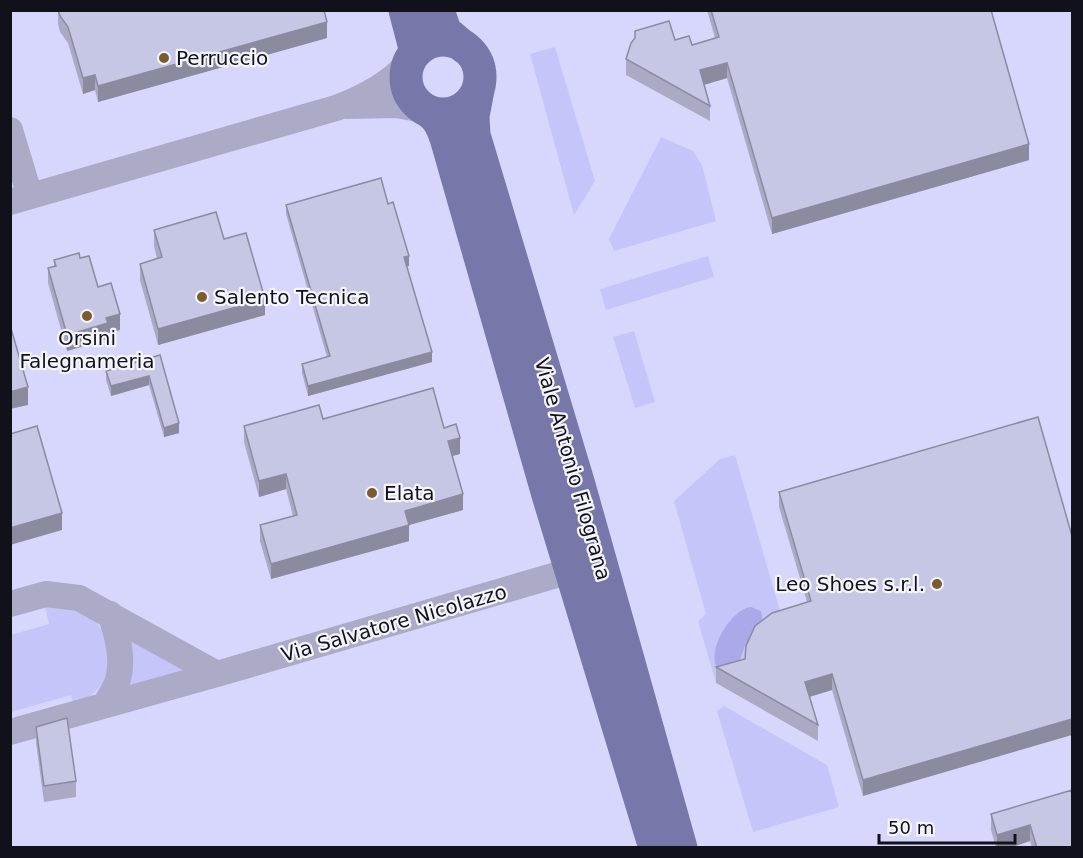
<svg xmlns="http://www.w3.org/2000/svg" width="1083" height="858" font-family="'DejaVu Sans',sans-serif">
<rect width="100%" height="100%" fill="#e6e6fa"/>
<path fill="#d7d7fe" d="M 11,11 L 1072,11 L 1072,847 L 11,847 Z"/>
<path fill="#c5c5f9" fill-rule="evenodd" d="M 555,47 L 595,181 L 574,215 L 530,54 Z
M 661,137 L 693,151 L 702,165 L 716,221 L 614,251 L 609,239 Z
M 708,256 L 714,277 L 606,310 L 600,289 Z
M 634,331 L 655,402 L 635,408 L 613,337 Z
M 735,455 L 784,625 L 747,674 L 716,683 L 698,621 L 706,614 L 674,501 L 720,459 ZM 745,608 L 751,637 L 745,646 L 740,660 L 727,625 Z
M 45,606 C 53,606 65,604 73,606 C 99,614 113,644 108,670 C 104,687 88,700 74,706 L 71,695 L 11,712 L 11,635 L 49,624 Z
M 125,634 L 190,670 L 123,689 Z
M 724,706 L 827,765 L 839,807 L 753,832 L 717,711 Z"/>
<path fill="#aba9e8" d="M 751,607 L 761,611 L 763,622 L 745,646 L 740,660 L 719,670 C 704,653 731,609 751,607 Z"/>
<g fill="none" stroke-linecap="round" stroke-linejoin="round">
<path stroke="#ababc7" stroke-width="26" d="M 348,106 L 397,105 L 428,111
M 10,130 L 30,196
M 10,202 L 336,108 C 363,98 390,84 409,62
M 10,604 L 46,594 L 79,598 L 217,674
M 105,705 C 109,697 116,688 118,679 C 124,658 117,634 110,614
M 10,732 L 217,674 L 570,571"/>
<path stroke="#7877a9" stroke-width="33" d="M 405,10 L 416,52
M 438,10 L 445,31 L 465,48
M406 77a37 37 0 1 1 74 0a37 37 0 1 1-74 0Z
M 478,90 L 473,116 L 474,135 L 579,485 L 681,848
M 428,111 C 438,117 442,127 446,138 L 548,495 L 655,848"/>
</g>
<path fill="#aaaac5" d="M 58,10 L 327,38 L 98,102 L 95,90 L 83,94 L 68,43 L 60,32 L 58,24 Z
M 707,10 L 991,10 L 1029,160 L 772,234 L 727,78 L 704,85 L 710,106 L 710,121 L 626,75 L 626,59 L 635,38 L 635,31 L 692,45 L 715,38 Z
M 286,205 L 409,266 L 406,266 L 432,362 L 308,396 L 302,373 L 302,364 L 327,357 L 286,214 Z
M 154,230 L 224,239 L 265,315 L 158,345 L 140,280 L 140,264 L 157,259 L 154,246 Z
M 80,258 L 98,287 L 120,330 L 108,333 L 108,339 L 67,351 L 48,283 L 48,268 L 54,266 L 54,260 Z
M 160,355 L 179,433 L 164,437 L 149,385 L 111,396 L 106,380 L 106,371 Z
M 1038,417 L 863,796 L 832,690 L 810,697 L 818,725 L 818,741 L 716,683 L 716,667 L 745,659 L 807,602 L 779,507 L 779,492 Z
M 323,419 L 444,428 L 460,454 L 452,456 L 463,510 L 409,525 L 409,541 L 271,579 L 260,541 L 260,525 L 293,516 L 286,489 L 259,497 L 244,442 L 244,426 Z
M 36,727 L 76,781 L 76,797 L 44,802 L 36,743 Z
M 1072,790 L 1072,848 L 1032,848 L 1030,841 L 1009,848 L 996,848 L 991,830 L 991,814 Z"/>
<path fill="#8b8ba0" d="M 327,22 L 327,38 L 98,102 L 98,86 Z
M 727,63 L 727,78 L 700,86 L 700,70 Z
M 95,75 L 95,90 L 83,94 L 83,78 Z
M 1029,144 L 1029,160 L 772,234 L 772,218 Z
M 409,256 L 409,266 L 404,267 L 404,257 Z
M 265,299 L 265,315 L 158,345 L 158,329 Z
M 120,314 L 120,330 L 108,333 L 108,339 L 67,351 L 67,335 L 106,318 Z
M 432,352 L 432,362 L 308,396 L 308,386 Z
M 149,376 L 149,385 L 111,396 L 111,386 Z
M 28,387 L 28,405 L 10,409 L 10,392 Z
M 179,423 L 179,433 L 164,437 L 164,428 Z
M 460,438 L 460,454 L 448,457 L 448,441 Z
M 286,474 L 286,489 L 259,497 L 259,481 Z
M 463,494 L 463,510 L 409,525 L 409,541 L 271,579 L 271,564 L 405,511 Z
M 62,513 L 62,530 L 10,545 L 10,528 Z
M 832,674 L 832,690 L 805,698 L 805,682 Z
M 1072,719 L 1072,735 L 863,796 L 863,780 Z
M 1030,825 L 1030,841 L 1009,848 L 997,848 L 997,835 Z"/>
<path fill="#c6c6e5" stroke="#8b8ba0" stroke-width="1.5" d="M 58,10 L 324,10 L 327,22 L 98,86 L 95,75 L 83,78 L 68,27 L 60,16 Z
M 711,10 L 991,10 L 1029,144 L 772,218 L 727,63 L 700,70 L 710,106 L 626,59 L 631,43 L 635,38 L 635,31 L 669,21 L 675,40 L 689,36 L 692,45 L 719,37 Z
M 381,178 L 388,204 L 393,202 L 409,256 L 404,257 L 432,352 L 308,386 L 302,364 L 330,356 L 286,205 Z
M 216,212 L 224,239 L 246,233 L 265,299 L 158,329 L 140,264 L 162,257 L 154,230 Z
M 79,253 L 80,258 L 89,256 L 98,287 L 111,283 L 120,314 L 106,318 L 108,323 L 67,335 L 48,268 L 56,266 L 54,260 Z
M 10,325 L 28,387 L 10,392 Z
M 160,355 L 179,423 L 164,428 L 149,376 L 111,386 L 106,371 Z
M 433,388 L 444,428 L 456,424 L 460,438 L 448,441 L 463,494 L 405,511 L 409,525 L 271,564 L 260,525 L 297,515 L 286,474 L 259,481 L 244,426 L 319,405 L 323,419 Z
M 1038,417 L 1072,536 L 1072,719 L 863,780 L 832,674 L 805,682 L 818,725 L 716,667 L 745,659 L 746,646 L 755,626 L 772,613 L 811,601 L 779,492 Z
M 37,426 L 62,513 L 10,528 L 10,434 Z
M 67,718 L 76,781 L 44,786 L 36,727 Z
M 1072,790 L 1072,846 L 1068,848 L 1037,848 L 1030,825 L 997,835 L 991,814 Z"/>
<g fill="#7a5c30" stroke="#f5f5fb" stroke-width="2">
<circle cx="164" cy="58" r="6"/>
<circle cx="202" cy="297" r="6"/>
<circle cx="87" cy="316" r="6"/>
<circle cx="372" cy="493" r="6"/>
<circle cx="937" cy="584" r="6"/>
</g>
<g text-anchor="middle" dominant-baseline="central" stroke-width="4.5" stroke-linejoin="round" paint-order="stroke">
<g font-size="20" fill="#11111b" stroke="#f5f5fb" text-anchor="start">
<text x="176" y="58">Perruccio</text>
<text x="214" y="297">Salento Tecnica</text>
<text x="87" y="338" text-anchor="middle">Orsini<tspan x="87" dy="23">Falegnameria</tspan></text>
<text x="384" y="493">Elata</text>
<text x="925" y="584" text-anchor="end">Leo Shoes s.r.l.</text>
</g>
<g font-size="20" fill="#11111b" stroke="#f5f5fb">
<text transform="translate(573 469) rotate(74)">Viale Antonio Filograna</text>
<text transform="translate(394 623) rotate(-16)">Via Salvatore Nicolazzo</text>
</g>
</g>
<rect width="1083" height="858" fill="none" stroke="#11111b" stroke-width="24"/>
<path d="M879 834v9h136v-9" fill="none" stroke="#11111b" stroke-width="3"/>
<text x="888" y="834" font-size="18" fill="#11111b" stroke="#f5f5fb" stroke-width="4.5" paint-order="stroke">50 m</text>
</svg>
